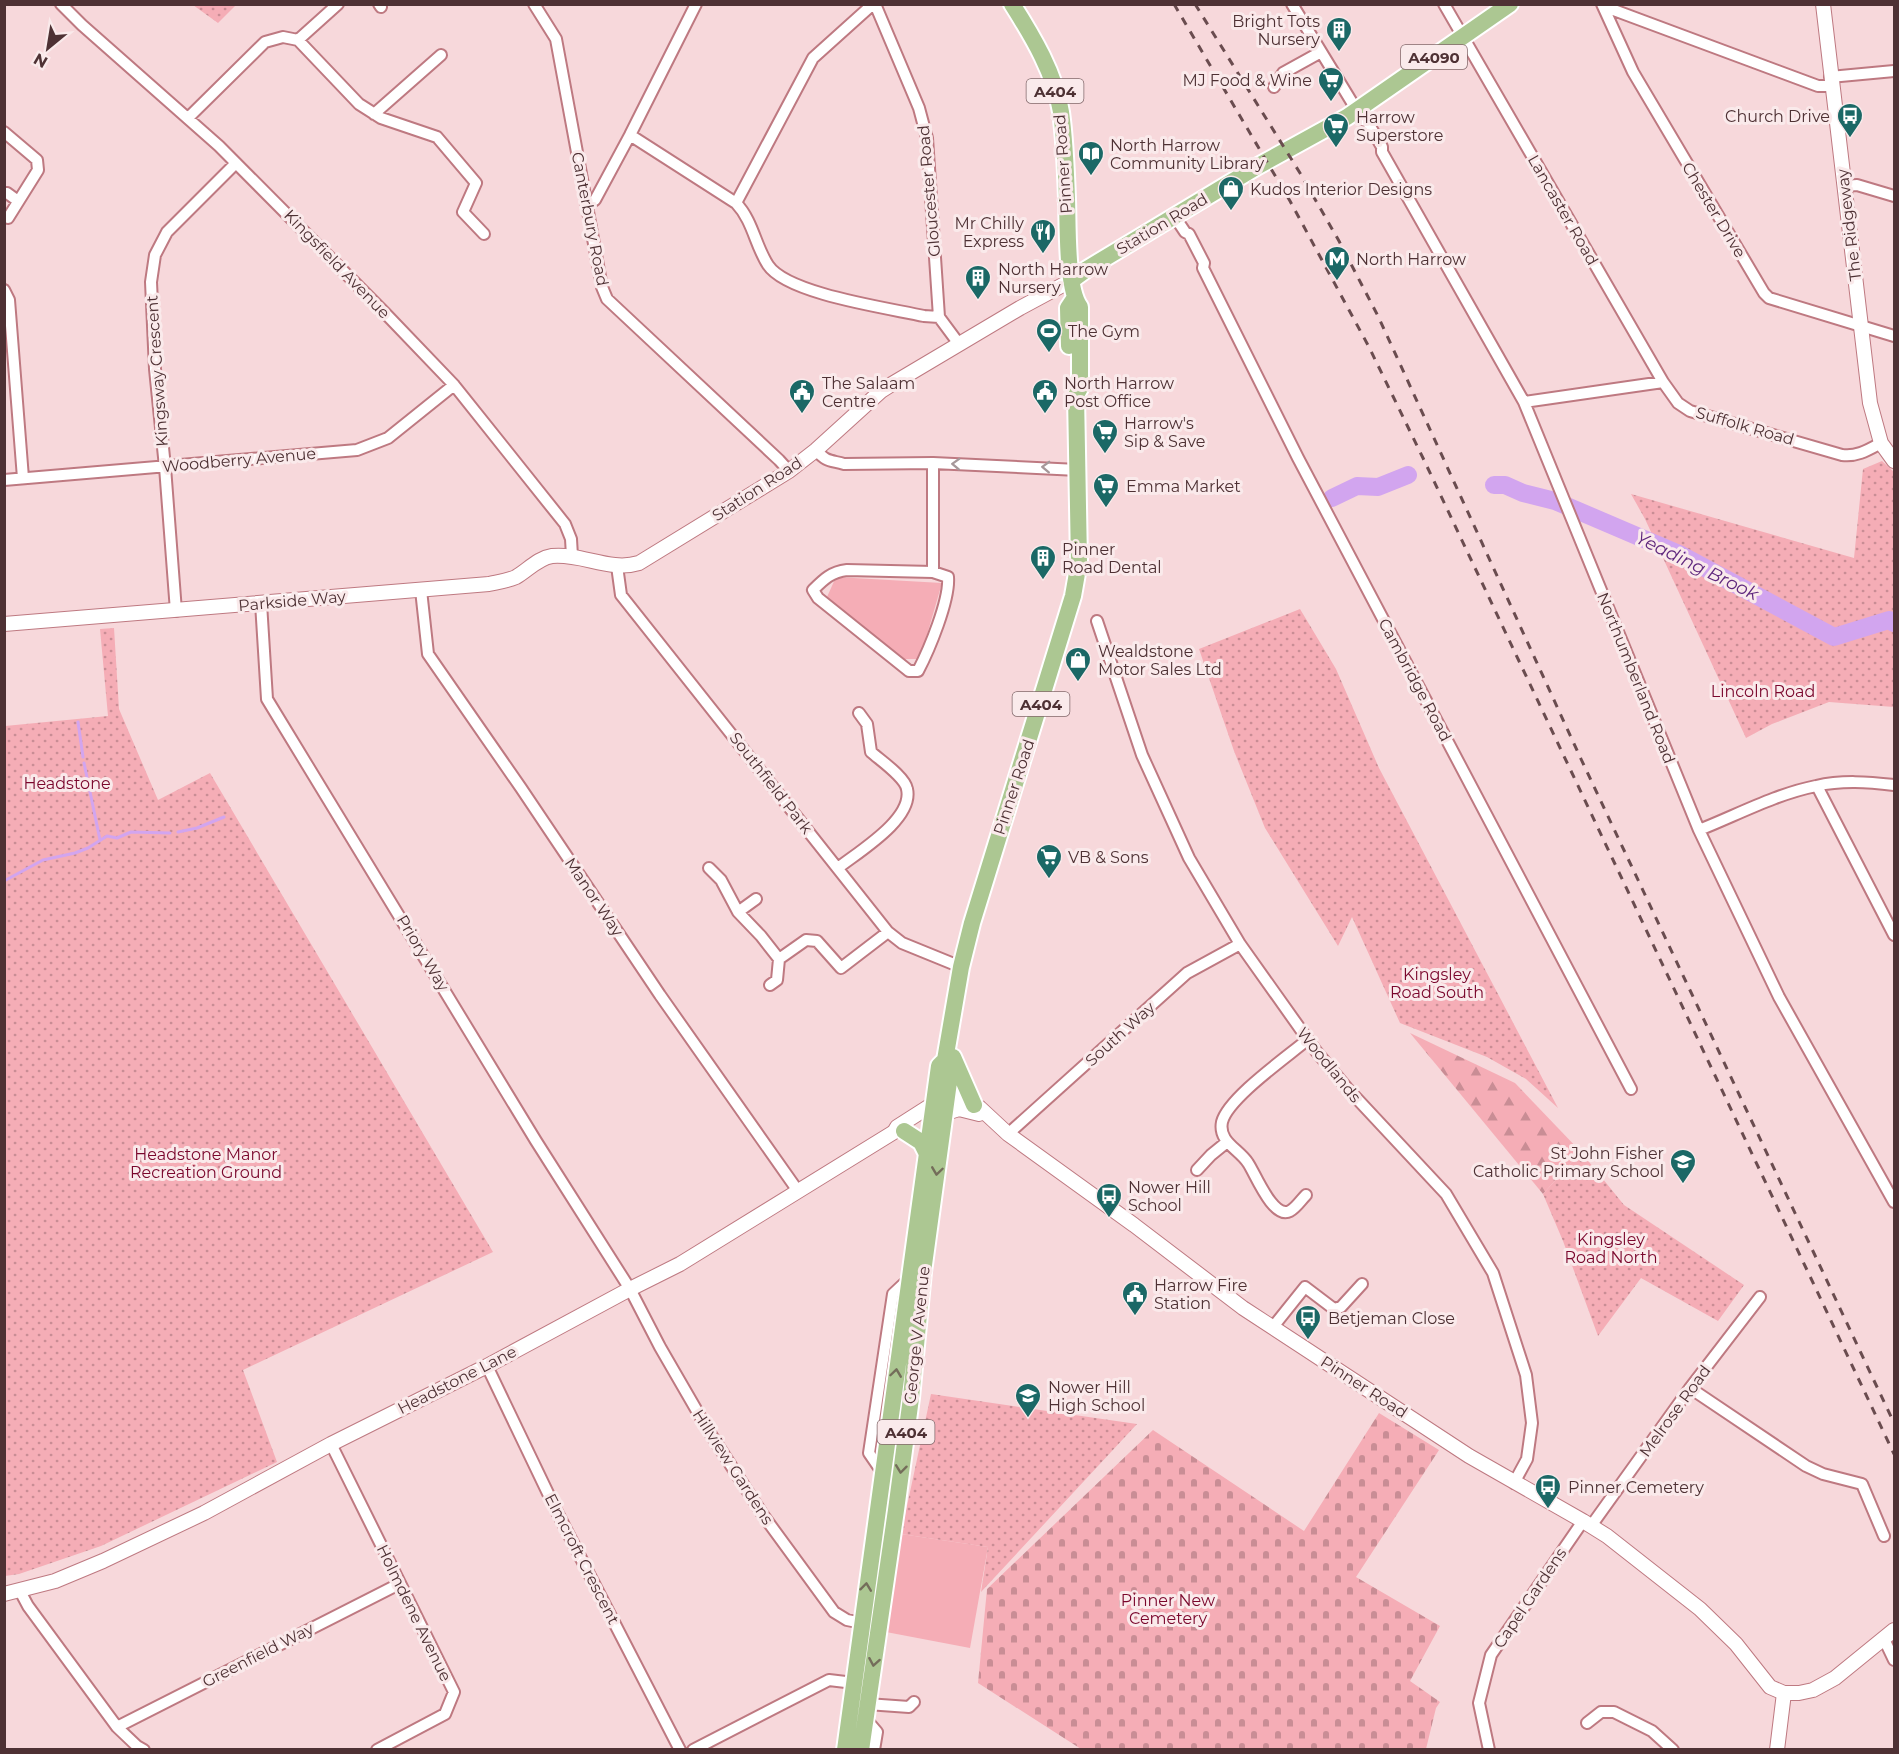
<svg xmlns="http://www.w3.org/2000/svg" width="1899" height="1754" font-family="Montserrat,sans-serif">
<defs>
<pattern id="forest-firs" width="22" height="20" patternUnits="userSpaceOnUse" patternTransform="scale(1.5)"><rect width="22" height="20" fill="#f5adb6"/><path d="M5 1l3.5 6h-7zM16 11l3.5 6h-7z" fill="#c98d95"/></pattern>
<pattern id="cemetery-stones" width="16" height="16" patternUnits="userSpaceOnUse" patternTransform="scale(1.5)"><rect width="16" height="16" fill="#f5adb6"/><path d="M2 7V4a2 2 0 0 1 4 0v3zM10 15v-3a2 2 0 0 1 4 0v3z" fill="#c98d95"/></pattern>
<pattern id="park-dots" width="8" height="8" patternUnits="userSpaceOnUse" patternTransform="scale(1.5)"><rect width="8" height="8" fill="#f5adb6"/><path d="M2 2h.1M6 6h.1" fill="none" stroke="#c98d95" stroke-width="1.8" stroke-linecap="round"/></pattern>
</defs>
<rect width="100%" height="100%" fill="#f7d8db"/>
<path fill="#f5adb6" d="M 836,577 L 942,583 L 920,659 L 903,659 L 827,597 Z
M 901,1534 L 988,1547 L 970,1648 L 886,1632 Z"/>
<path fill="url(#forest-firs)" d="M 1410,1033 L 1515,1083 L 1581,1152 L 1543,1194 Z"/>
<path fill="url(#cemetery-stones)" d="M 1379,1413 L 1439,1450 L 1356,1577 L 1440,1626 L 1410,1681 L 1440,1702 L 1436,1708 L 1426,1749 L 1081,1749 L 978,1683 L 987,1589 L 1153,1430 L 1304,1531 Z"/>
<path fill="url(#park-dots)" d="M 193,5 L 236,5 L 218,23 Z
M 1882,461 L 1894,472 L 1894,707 L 1829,702 L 1772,724 L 1746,738 L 1645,519 L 1631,494 L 1854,558 L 1863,469 Z
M 1300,609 L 1336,669 L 1379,768 L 1558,1108 L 1526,1079 L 1487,1057 L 1400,1023 L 1352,917 L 1338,946 L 1265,828 L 1234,751 L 1199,649 Z
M 114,628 L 119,709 L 158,800 L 210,773 L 493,1252 L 243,1370 L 277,1462 L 101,1546 L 19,1574 L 5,1576 L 5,726 L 108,716 L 100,629 Z
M 1581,1152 L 1624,1205 L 1744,1285 L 1718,1321 L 1641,1278 L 1598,1336 L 1563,1241 L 1543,1194 Z
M 931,1394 L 1137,1424 L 981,1592 L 988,1547 L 901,1534 Z"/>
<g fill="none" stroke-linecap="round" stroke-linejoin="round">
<path stroke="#d2a5ef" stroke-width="3" d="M 78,722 L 83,757
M 84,763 L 100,840
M 178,832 L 197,828 L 224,817
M 4,881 L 43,860 L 75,853 L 88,848 L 107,836 L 117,838 L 131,832 L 170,833"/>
<path stroke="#d2a5ef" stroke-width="18" d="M 1494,485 L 1505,485 L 1523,493 L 1555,501 L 1679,554 L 1834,637 L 1889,620 L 1894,623
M 1332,498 L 1357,486 L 1378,487 L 1408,475"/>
<defs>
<path id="minor" d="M 61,4 L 82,25 L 219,146 L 385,313 L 454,385 L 565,524 L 571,539 L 572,556
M 379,4 L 381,7
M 534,4 L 556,39 L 602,287 L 607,299 L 779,460 L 789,471
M 875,4 L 919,108 L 927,138 L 939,317 L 959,344
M 1292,4 L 1359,114
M 1444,4 L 1663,382
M 1602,4 L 1633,72 L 1764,293 L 1769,298 L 1894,336
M 1603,6 L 1818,86 L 1831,86
M 298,40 L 338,4
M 1830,77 L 1894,71
M 1274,87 L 1283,73 L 1321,52
M 374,114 L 441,55
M 188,118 L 265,42 L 283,37 L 298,40 L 359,104 L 381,118 L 437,137 L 476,183 L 463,212 L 484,234
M 1362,120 L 1367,121 L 1382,147 L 1382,152 L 1524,402 L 1699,830 L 1779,997 L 1894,1202
M 4,132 L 37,160 L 38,170 L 8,218
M 630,135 L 736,203 C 753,221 755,245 768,265 C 787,294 888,308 924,316 L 939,317
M 1845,186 L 1857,185 L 1894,196
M 7,193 L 18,201
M 736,203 L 813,58 L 873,4
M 586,204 L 595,200 L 630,135 L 696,4
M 1175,217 L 1185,232 L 1189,234 L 1204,263 L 1203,268 L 1298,458 L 1631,1089
M 4,290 L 9,300 L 23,478
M 1524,402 L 1663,382 L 1678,403 L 1690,411 L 1842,455 C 1857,457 1868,450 1881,443
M 816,450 C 826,462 830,460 844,464 L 933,463 L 1078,470
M 4,480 L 357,450 L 388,438 L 454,385
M 617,566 L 621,595 L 888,932 L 902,943 L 961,967
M 847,570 L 933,572 L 948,577 C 950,600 929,650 918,671 L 909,671 L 818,598 L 813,590 C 824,579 831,572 847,570 Z
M 933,572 L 933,463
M 421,590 L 428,654 L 521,788 L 660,995 L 798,1191
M 261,603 L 267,699 L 536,1141 L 630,1289 L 660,1347 L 708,1430 L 763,1515 L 834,1612 L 847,1620 L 862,1623
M 176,611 L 165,467 L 155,369 L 151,282 L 155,255 L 167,232 L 236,163
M 1097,621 L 1142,755 L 1189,858 L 1240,944 L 1316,1051 L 1347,1088 L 1446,1194 L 1493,1273 L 1526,1375 L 1532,1423 L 1527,1459 L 1514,1483
M 1817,786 L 1894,935
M 1699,830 C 1737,815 1776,794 1816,786 C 1842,780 1868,782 1894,785
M 709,868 L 721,880 L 738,912 L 761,936 L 779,959 L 806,940 L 817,941 L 841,968 L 888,932
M 838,868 C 858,852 914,819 907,789 C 905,777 880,760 871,752 L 867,724 L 859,713
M 738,912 L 756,899
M 770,985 L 777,980 L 779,959
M 1008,1134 L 1187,973 L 1240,944
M 1197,1170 L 1211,1155 L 1227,1142
M 1306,1195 C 1301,1200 1296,1208 1290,1211 C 1273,1220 1255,1173 1248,1163 C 1239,1149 1218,1142 1222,1122 C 1228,1098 1287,1057 1307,1040
M 1273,1327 L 1305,1287 L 1334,1309 L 1341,1307 L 1362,1284
M 487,1366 L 556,1510 L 680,1750
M 1690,1388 L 1806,1466 L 1823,1474 L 1862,1484 L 1884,1536
M 331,1444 L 454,1692 L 445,1714 L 377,1750
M 882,1472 L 869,1453 L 893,1294 L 910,1278
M 1591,1526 L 1690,1388 L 1760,1297
M 20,1591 L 28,1606 L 117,1727 L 137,1746 L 144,1750
M 1884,1639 L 1894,1660
M 867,1704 L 909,1707 L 914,1702
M 865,1718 L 877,1732 L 874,1750
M 1587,1723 L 1601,1712 L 1614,1712 L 1652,1731 L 1673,1750
M 117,1727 L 399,1584
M 693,1750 L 829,1680 L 854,1683
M 1489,1750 L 1479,1703 L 1491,1655 L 1583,1521"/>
<path id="tertiary" d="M 1823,4 L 1870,403 L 1881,443 L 1894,461
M 4,624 L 489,584 C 498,582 507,581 516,577 C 528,570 538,558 552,556 C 582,553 610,572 639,563 L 789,471 L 816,450 L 881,391 L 892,384 L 1020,308 L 1072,280
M 937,1116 L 959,1109 L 979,1114
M 4,1594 L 55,1581 L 103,1561 L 204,1513 L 331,1444 L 487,1366 L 630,1289 L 680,1264 L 894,1132 L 897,1127 L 933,1104 L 947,1099 L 962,1099 L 980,1108 L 1008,1134 L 1134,1225 L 1243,1308 L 1469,1456 L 1583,1521 L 1607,1536 L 1700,1609 L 1736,1644 L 1770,1687 L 1784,1693 L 1799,1693 L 1813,1690 L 1835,1678 L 1894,1630
M 1777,1750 L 1784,1693"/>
<path id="primary" d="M 1072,280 L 1087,269 L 1150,231 L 1258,166 L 1347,117 L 1510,4
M 1069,346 L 1068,308 L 1074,299
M 953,1057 L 974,1105
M 904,1131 L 921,1142 L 926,1152
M 845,1750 L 939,1066 L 945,1060 L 961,967 L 972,923 L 1073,596 L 1079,562 L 1076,395 L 1080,388 L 1080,307 C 1066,288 1068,224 1067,199 C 1066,170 1065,141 1061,112 C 1055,74 1033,37 1012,4
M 861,1750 L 896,1510 L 911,1398 L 923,1272 L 949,1082 L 950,1068 L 945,1060"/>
</defs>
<use href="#minor" stroke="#be7981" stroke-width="14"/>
<use href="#tertiary" stroke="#be7981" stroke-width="16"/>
<use href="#primary" stroke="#fff" stroke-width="20"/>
<use href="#minor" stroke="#fff" stroke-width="10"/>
<use href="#tertiary" stroke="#fff" stroke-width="14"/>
<use href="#primary" stroke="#acc792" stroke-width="16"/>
<path stroke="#6a4c4f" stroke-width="3" stroke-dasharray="8 8" stroke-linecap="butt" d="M 1174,4 L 1290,201 L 1369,347 L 1423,458 L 1894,1454
M 1195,4 L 1300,173 L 1339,241 L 1378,316 L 1581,759 L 1894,1423"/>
</g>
<defs><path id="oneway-chevron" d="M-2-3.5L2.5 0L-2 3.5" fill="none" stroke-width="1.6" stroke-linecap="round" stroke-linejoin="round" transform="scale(1.5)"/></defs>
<g stroke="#a6989a">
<use href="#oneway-chevron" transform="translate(956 464) rotate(-178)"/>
<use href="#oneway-chevron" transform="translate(1046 467) rotate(-178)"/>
</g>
<g stroke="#746d5a">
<use href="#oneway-chevron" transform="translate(937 1171) rotate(98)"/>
<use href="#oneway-chevron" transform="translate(896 1373) rotate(-82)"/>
<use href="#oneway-chevron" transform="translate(901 1469) rotate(97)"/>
<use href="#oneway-chevron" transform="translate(866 1587) rotate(-83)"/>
<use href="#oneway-chevron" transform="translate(874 1662) rotate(100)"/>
</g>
<defs>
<symbol id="building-pin" viewBox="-11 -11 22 30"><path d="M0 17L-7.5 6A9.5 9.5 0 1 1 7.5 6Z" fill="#1b6866" stroke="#faeaeb"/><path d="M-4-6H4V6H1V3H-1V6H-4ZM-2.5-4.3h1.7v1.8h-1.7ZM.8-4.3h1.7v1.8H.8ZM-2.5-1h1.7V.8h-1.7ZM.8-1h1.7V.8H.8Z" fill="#fff"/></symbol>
<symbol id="supermarket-pin" viewBox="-11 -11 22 30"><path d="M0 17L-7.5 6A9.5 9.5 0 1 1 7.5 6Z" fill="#1b6866" stroke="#faeaeb"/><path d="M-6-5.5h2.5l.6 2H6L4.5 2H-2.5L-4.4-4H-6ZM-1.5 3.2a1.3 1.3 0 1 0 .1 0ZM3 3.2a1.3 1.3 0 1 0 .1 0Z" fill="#fff"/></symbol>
<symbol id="bus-pin" viewBox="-11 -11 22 30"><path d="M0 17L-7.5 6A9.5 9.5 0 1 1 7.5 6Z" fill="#1b6866" stroke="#faeaeb"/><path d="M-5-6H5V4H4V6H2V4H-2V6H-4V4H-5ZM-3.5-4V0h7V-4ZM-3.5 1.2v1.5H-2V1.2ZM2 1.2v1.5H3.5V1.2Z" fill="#fff"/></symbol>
<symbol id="library-pin" viewBox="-11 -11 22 30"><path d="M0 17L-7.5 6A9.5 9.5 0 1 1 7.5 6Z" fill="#1b6866" stroke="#faeaeb"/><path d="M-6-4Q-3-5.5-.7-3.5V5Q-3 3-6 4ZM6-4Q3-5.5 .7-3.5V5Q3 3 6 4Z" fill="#fff"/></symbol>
<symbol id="shop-pin" viewBox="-11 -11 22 30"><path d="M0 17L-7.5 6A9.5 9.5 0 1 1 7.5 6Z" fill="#1b6866" stroke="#faeaeb"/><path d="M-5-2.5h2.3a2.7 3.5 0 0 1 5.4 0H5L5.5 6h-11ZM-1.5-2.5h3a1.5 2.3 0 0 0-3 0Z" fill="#fff"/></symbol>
<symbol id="restaurant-pin" viewBox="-11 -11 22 30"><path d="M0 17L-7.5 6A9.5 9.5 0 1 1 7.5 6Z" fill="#1b6866" stroke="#faeaeb"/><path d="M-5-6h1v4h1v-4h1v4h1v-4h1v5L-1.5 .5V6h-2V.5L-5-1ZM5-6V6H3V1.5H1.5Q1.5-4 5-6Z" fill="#fff"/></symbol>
<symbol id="metro-pin" viewBox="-11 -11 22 30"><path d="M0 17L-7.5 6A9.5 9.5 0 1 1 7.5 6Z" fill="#1b6866" stroke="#faeaeb"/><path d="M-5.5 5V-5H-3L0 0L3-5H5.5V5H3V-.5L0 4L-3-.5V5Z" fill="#fff"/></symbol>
<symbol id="stadium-pin" viewBox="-11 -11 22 30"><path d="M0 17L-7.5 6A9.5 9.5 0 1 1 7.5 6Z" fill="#1b6866" stroke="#faeaeb"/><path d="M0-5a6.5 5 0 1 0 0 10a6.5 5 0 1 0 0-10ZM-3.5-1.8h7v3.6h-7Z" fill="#fff"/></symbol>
<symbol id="civic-pin" viewBox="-11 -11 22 30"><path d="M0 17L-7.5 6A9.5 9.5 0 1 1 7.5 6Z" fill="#1b6866" stroke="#faeaeb"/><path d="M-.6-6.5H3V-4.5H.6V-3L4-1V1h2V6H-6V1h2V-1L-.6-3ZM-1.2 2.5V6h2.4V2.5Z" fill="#fff"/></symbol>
<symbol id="school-pin" viewBox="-11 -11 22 30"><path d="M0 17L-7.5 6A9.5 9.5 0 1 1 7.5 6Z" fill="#1b6866" stroke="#faeaeb"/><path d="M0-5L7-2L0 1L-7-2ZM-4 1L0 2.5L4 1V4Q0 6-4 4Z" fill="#fff"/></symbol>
</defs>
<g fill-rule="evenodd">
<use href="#building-pin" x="1324" y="15" width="30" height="40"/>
<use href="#supermarket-pin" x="1316" y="65" width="30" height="40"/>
<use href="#bus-pin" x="1835" y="101" width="30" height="40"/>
<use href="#supermarket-pin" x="1321" y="111" width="30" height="40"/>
<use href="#library-pin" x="1076" y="139" width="30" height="40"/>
<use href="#shop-pin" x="1216" y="174" width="30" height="40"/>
<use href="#restaurant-pin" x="1028" y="217" width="30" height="40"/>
<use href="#metro-pin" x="1322" y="244" width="30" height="40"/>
<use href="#building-pin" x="963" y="263" width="30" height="40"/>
<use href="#stadium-pin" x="1034" y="316" width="30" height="40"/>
<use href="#civic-pin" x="787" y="377" width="30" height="40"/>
<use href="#civic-pin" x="1030" y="377" width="30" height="40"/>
<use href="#supermarket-pin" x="1090" y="417" width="30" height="40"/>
<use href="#supermarket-pin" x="1091" y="471" width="30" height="40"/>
<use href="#building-pin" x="1028" y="543" width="30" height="40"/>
<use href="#shop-pin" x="1063" y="645" width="30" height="40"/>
<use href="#supermarket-pin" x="1034" y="842" width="30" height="40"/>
<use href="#school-pin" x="1668" y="1147" width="30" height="40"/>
<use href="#bus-pin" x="1094" y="1181" width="30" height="40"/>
<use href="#civic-pin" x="1120" y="1279" width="30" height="40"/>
<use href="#bus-pin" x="1293" y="1303" width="30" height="40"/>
<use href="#school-pin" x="1013" y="1381" width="30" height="40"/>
<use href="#bus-pin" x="1533" y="1472" width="30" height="40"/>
</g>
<g text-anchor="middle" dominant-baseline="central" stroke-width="6" stroke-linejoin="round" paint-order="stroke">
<g fill="#faeaeb" stroke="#82686b" stroke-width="1.5">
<rect x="1401" y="45" width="66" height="24" rx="4.5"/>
<rect x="1026.5" y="79" width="57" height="24" rx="4.5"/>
<rect x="1012.5" y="692" width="57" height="24" rx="4.5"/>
<rect x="877.5" y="1420" width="57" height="24" rx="4.5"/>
</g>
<g font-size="15" font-weight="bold" fill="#4e3134">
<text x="1434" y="57">A4090</text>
<text x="1055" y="91">A404</text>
<text x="1041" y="704">A404</text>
<text x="906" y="1432">A404</text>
</g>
<g font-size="16" fill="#4e3134" stroke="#faeaeb" text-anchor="start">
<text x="1320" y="21" text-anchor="end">Bright Tots<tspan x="1320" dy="18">Nursery</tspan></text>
<text x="1312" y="80" text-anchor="end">MJ Food &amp; Wine</text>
<text x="1830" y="116" text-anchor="end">Church Drive</text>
<text x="1356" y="117">Harrow<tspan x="1356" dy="18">Superstore</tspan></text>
<text x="1110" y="145">North Harrow<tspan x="1110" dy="18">Community Library</tspan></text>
<text x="1250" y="189">Kudos Interior Designs</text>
<text x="1024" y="223" text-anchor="end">Mr Chilly<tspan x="1024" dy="18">Express</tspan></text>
<text x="1356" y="259">North Harrow</text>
<text x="998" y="269">North Harrow<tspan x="998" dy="18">Nursery</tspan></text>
<text x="1068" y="331">The Gym</text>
<text x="822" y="383">The Salaam<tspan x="822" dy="18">Centre</tspan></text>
<text x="1064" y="383">North Harrow<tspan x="1064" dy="18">Post Office</tspan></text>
<text x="1124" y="423">Harrow's<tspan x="1124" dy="18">Sip &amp; Save</tspan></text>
<text x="1126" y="486">Emma Market</text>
<text x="1062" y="549">Pinner<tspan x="1062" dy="18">Road Dental</tspan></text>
<text x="1098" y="651">Wealdstone<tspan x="1098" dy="18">Motor Sales Ltd</tspan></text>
<text x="1068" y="857">VB &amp; Sons</text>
<text x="1664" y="1153" text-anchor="end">St John Fisher<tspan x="1664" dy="18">Catholic Primary School</tspan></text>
<text x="1128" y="1187">Nower Hill<tspan x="1128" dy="18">School</tspan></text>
<text x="1154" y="1285">Harrow Fire<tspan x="1154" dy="18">Station</tspan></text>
<text x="1328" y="1318">Betjeman Close</text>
<text x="1048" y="1387">Nower Hill<tspan x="1048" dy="18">High School</tspan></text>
<text x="1568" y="1487">Pinner Cemetery</text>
</g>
<g font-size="16" fill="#4e3134" stroke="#faeaeb">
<text transform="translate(1063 164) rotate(-94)">Pinner Road</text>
<text transform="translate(929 191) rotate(-95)">Gloucester Road</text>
<text transform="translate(1563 210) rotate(60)">Lancaster Road</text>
<text transform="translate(1714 210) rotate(59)">Chester Drive</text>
<text transform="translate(590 219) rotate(79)">Canterbury Road</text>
<text transform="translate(1162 224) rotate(-31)">Station Road</text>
<text transform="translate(1849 225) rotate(-97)">The Ridgeway</text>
<text transform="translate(337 264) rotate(46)">Kingsfield Avenue</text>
<text transform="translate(157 371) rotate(-94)">Kingsway Crescent</text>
<text transform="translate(1745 426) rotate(16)">Suffolk Road</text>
<text transform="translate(239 460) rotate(-5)">Woodberry Avenue</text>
<text transform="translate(757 489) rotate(-33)">Station Road</text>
<text transform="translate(292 601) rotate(-5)">Parkside Way</text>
<text transform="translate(1636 678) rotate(68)">Northumberland Road</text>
<text transform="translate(1415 680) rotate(62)">Cambridge Road</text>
<text transform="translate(771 783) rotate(52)">Southfield Park</text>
<text transform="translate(1014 787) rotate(-72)">Pinner Road</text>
<text transform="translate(594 897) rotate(56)">Manor Way</text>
<text transform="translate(423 953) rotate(59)">Priory Way</text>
<text transform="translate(1120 1034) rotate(-42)">South Way</text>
<text transform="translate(1329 1065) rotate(51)">Woodlands</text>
<text transform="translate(917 1335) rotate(-84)">George V Avenue</text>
<text transform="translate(457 1380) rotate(-27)">Headstone Lane</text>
<text transform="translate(1364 1387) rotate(33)">Pinner Road</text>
<text transform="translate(1675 1411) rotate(-54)">Melrose Road</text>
<text transform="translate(733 1467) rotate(57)">Hillview Gardens</text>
<text transform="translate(582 1559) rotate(63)">Elmcroft Crescent</text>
<text transform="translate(1530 1598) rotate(-56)">Capel Gardens</text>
<text transform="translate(414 1613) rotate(64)">Holmdene Avenue</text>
<text transform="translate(258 1655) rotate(-27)">Greenfield Way</text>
</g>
<g font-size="16" fill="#7a062c" stroke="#faeaeb">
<text x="1763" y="691">Lincoln Road</text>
<text x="67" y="783">Headstone</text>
<text x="1437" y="974">Kingsley<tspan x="1437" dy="18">Road South</tspan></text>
<text x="206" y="1154">Headstone Manor<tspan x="206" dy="18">Recreation Ground</tspan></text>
<text x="1611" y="1239">Kingsley<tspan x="1611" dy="18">Road North</tspan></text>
<text x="1168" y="1600">Pinner New<tspan x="1168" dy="18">Cemetery</tspan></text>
</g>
<g font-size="18" font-style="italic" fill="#60287e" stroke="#faeaeb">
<text transform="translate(1697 566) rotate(26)">Yeading Brook</text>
</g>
</g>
<rect width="1899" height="1754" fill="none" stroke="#4e3134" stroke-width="12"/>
<g transform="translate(48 48) rotate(210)" stroke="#faeaeb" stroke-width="4.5" paint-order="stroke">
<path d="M0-4.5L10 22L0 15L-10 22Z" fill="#4e3134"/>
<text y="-9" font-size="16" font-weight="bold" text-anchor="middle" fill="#4e3134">N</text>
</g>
</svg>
